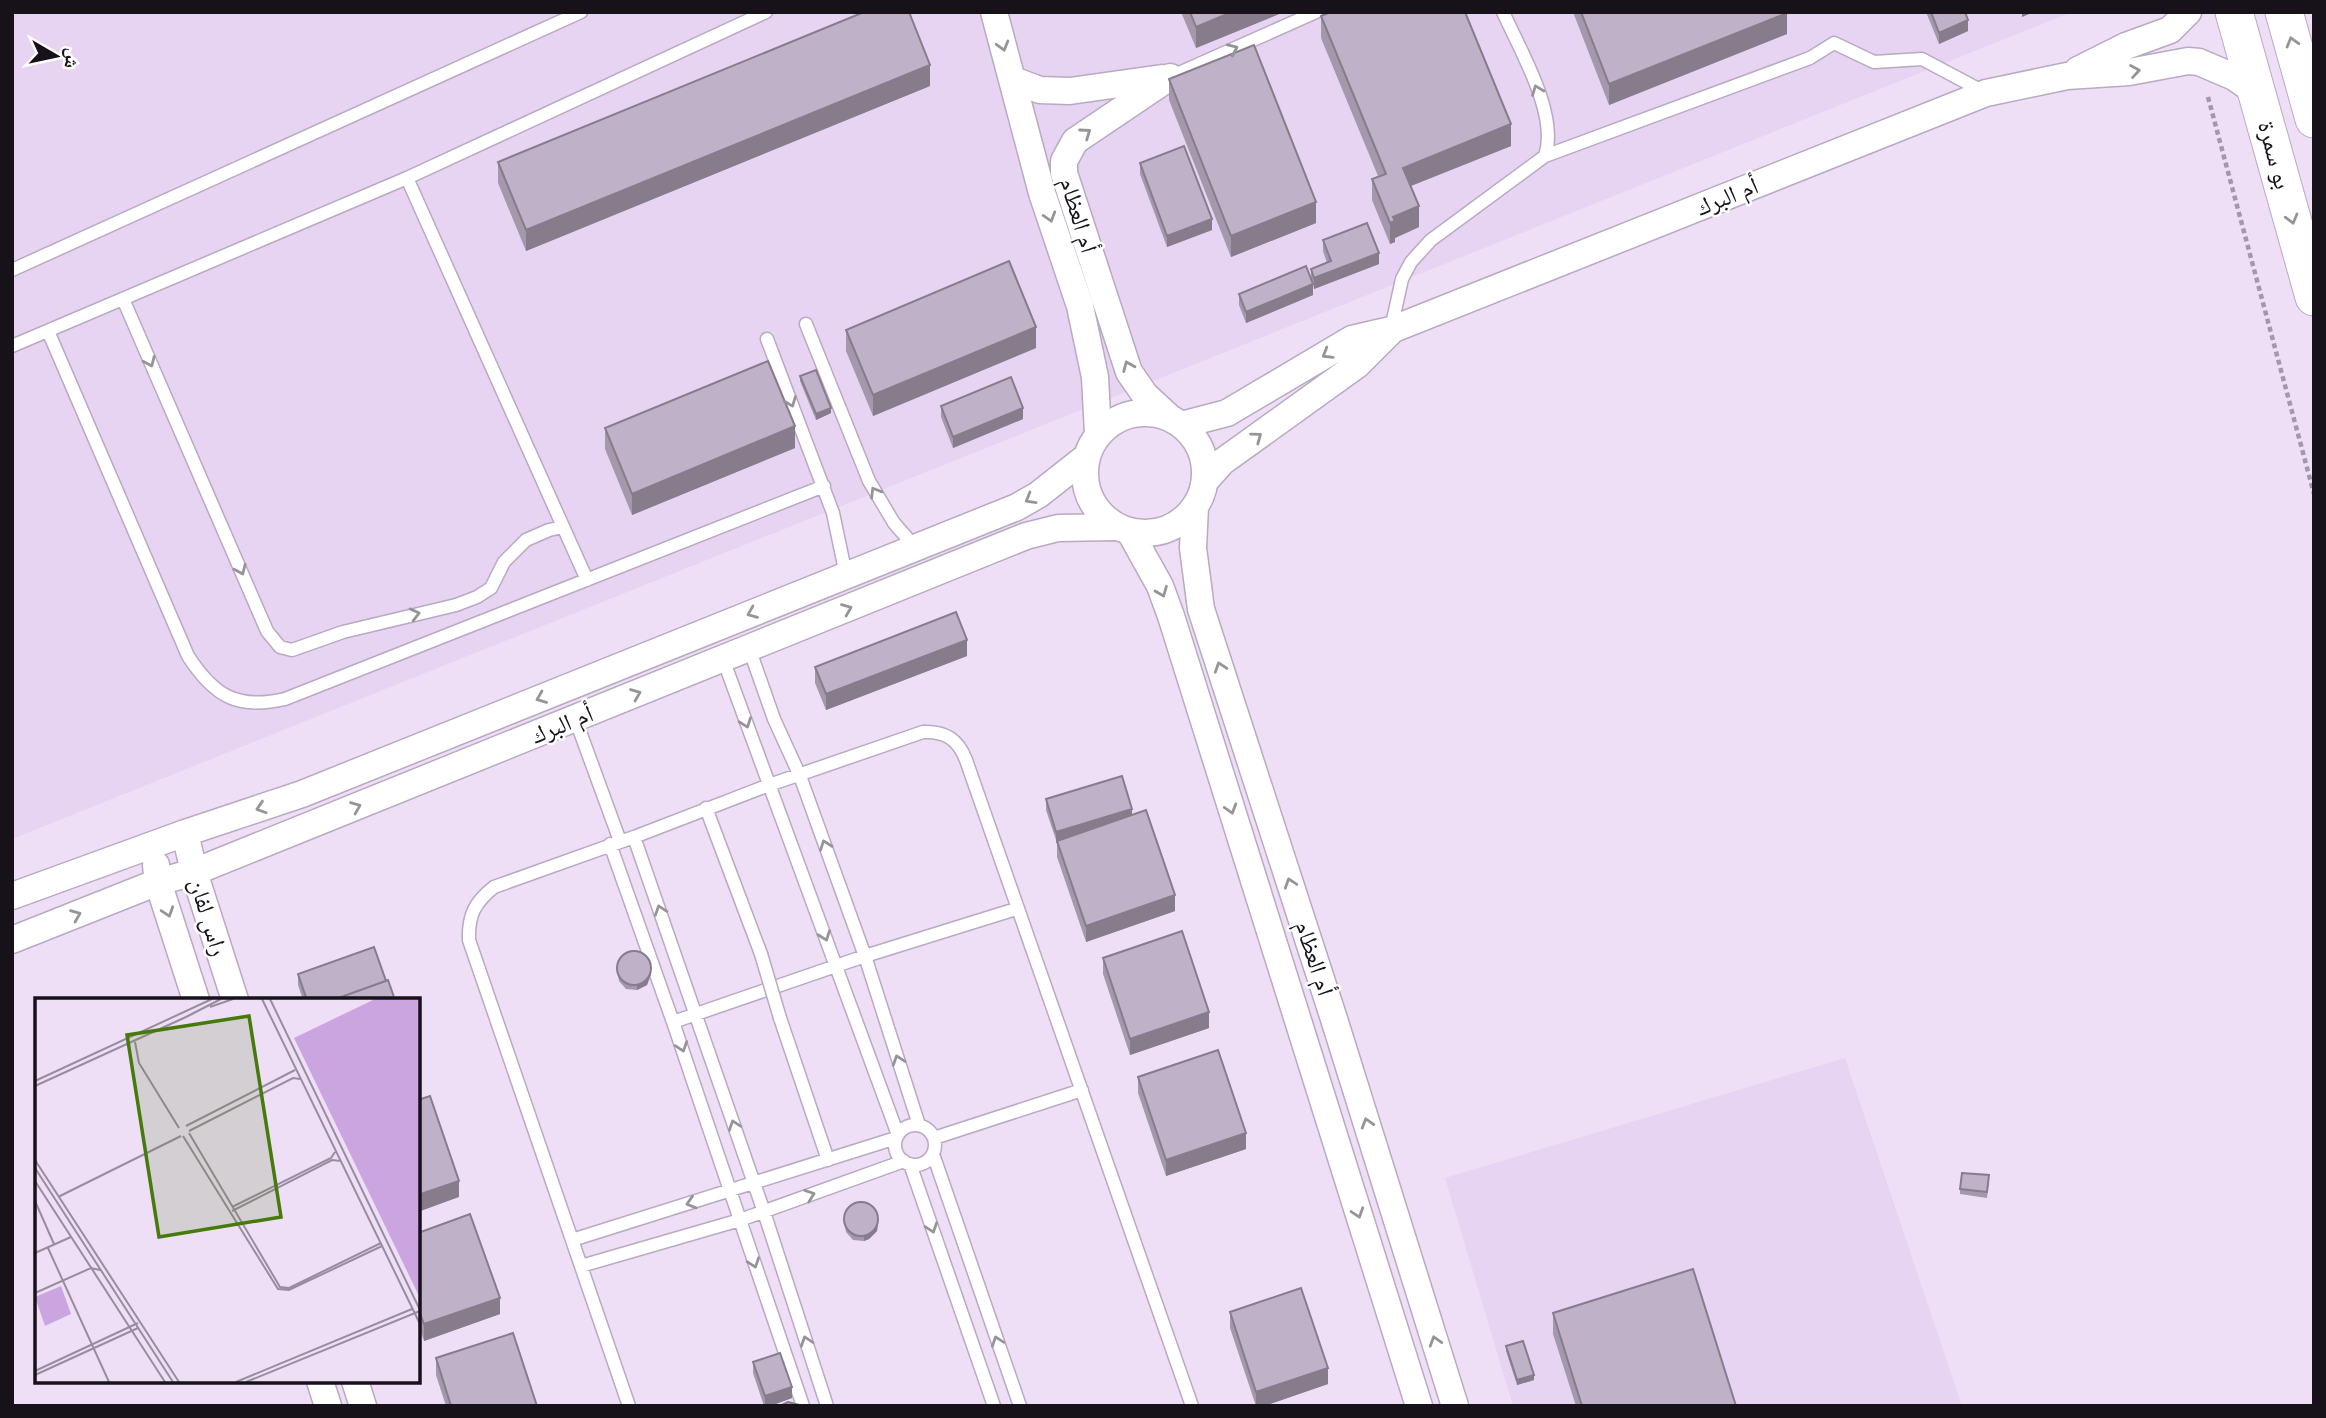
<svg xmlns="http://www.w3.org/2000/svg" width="2326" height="1418" font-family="'Space Grotesk','Noto Naskh Arabic',sans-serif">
<rect width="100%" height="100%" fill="#eedff7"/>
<path fill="#e7d3f2" d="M 12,12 L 2072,12 L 12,839 Z
M 1845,1058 L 1962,1406 L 1513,1406 L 1445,1178 Z"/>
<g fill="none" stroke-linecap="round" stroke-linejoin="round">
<defs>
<path id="lane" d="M 1503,12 C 1520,50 1559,115 1545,156
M 1170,77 L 1316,12
M 407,178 L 587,580
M 12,270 L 581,12
M 123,299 L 267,631 L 280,647 L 292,650 L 343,632 L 456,605 L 477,597 L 491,588 L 504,562 L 526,540 L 549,530 L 563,527
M 806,324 L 869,481 L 894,523 L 915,547
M 1391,329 L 1402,279 L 1411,262 L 1431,240 L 1545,156 L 1810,58 L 1834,43 L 1874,62 L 1922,59 L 1986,93
M 48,331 L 188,656 C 214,696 237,710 285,699 L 824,486
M 767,339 L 833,513 L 846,575
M 12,346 L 407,178 L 766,12
M 749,648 L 774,719 L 800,776 L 865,956 L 919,1125
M 723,659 L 898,1135
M 575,718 L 620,841
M 706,808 L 761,954
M 634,837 L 764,1212 L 827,1406
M 610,844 L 673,1022 L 803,1406
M 780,1018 L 828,1160
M 673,1022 L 865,956 L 1016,909
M895 1145a20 20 0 1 1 40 0a20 20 0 1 1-40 0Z
M 934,1138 L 1082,1090
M 933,1154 L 1020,1406
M 910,1164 L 994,1406
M 572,1240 L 896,1138
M 581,1266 L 740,1220 L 904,1161
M 629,1406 L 469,940 C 468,915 475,902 494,887 L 634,837 L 769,785 L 923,732 C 945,731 958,739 966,760 L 1192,1406"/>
<path id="street" d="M 994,12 L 1042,193 L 1080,306 L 1095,377 L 1098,434
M 2078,70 L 2126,46 L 2170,30 L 2188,12
M 1170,77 L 1075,141 L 1064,161 L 1064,173 L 1129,372 L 1145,395 L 1170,418
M 1013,80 L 1040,90 L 1070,91 L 1162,78
M1085 473a60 60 0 1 1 120 0a60 60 0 1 1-120 0Z
M 1181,425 L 1227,413 L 1352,339 L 1391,330 L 1986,93 L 2067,76 L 2129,72 L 2188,61 L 2199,62 L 2234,77 L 2258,94
M 1205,481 L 1222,462 L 1357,365 L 1391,331
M 1195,507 L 1193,548 L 1201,609 L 1334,1019 L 1455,1406
M 1130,532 L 1160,586 L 1171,616 L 1419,1406
M 185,833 L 194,872 L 235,1000
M 156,865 L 158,882 L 196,1000
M 12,896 L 185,833 L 302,794 L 1017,507 L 1038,495 L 1085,458
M 12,940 L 158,882 L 194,872 L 1026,536 L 1058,528 L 1115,527
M 320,1381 L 328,1406
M 355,1381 L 363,1406"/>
<path id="secondary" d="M 2234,12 L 2314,297
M 2284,12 L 2314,119"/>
</defs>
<use href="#lane" stroke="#b8aac1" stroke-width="15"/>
<use href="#street" stroke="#b8aac1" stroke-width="29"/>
<use href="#secondary" stroke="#b8aac1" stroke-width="39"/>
<path stroke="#a398aa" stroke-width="4.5" stroke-dasharray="5 3.5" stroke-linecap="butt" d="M 2208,97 L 2314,494"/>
<use href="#lane" stroke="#fff" stroke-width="12"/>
<use href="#street" stroke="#fff" stroke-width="26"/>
<use href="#secondary" stroke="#fff" stroke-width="37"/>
<defs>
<path id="lane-bridge" d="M 761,954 L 780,1018"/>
</defs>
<use href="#lane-bridge" stroke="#b8aac1" stroke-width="15" stroke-linecap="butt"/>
<use href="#lane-bridge" stroke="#fff" stroke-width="12"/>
</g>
<path fill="#a498ac" d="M 1181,12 L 1284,12 L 1196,48 Z
M 1573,12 L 1787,12 L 1787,34 L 1609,105 Z
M 1926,12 L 1965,12 L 1968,31 L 1939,44 Z
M 1321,16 L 1511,146 L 1411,186 L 1419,227 L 1395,238 L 1395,242 L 1390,244 L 1372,200 L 1372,179 L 1378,176 L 1321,38 Z
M 1169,79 L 1316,223 L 1231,257 L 1169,100 Z
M 930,86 L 526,251 L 498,183 L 498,162 Z
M 1140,163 L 1212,230 L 1167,247 L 1140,174 Z
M 1323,240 L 1379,264 L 1314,289 L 1313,284 L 1313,295 L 1246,323 L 1239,305 L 1239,294 L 1311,280 L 1311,269 L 1327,263 L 1323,251 Z
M 846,330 L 1036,348 L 873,416 L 846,351 Z
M 800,376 L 831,413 L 816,420 L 800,381 Z
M 941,406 L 1023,419 L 953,448 L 941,417 Z
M 605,428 L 795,448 L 632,515 L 605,449 Z
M 967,656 L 826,710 L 815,683 L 815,667 Z
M 1046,799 L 1132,815 L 1175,911 L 1086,942 L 1057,857 L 1057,843 L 1046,810 Z
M 1103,958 L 1209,1028 L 1130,1055 L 1103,974 Z
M 617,970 L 651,974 L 647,985 L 637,990 L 626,989 L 619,981 Z
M 298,974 L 386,981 L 395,1000 L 303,1000 L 298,985 Z
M 1138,1077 L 1246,1149 L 1166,1176 L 1138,1093 Z
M 1989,1181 L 1987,1198 L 1960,1194 L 1960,1189 Z
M 844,1221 L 878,1225 L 877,1231 L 869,1239 L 864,1241 L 853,1240 L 846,1232 Z
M 418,1233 L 500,1314 L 424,1341 L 418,1324 Z
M 1230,1312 L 1328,1384 L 1264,1406 L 1256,1406 L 1230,1328 Z
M 1553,1313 L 1736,1406 L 1576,1406 L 1553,1334 Z
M 1506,1346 L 1534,1380 L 1517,1385 L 1506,1351 Z
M 436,1358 L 537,1406 L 446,1406 L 436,1375 Z
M 753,1362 L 792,1398 L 770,1406 L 764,1406 L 753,1373 Z"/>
<path fill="#867c8c" d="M 1232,12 L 1284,12 L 1196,48 L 1196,27 Z
M 2022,12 L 2034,12 L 2022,17 Z
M 1787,13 L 1787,34 L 1609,105 L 1609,84 Z
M 1968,20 L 1968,31 L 1939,44 L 1939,33 Z
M 930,65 L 930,86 L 526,251 L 526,230 Z
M 1511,124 L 1511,146 L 1403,189 L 1403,168 Z
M 1316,202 L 1316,223 L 1231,257 L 1231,236 Z
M 1419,206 L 1419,227 L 1395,238 L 1395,242 L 1390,244 L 1390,223 L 1393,217 Z
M 1212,219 L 1212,230 L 1167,247 L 1167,236 Z
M 1379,253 L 1379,264 L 1314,289 L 1314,278 Z
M 1313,284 L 1313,295 L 1246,323 L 1246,312 Z
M 1036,327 L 1036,348 L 873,416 L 873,395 Z
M 831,408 L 831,413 L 816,420 L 816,414 Z
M 1023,408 L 1023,419 L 953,448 L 953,437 Z
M 795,426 L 795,448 L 632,515 L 632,494 Z
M 967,640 L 967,656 L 826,710 L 826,694 Z
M 1132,809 L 1132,820 L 1056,843 L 1056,832 Z
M 1175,895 L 1175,911 L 1086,942 L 1086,926 Z
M 651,969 L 651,974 L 647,985 L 637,990 L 637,985 Z
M 1209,1012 L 1209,1028 L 1130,1055 L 1130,1039 Z
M 1246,1133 L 1246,1149 L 1166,1176 L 1166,1160 Z
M 459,1181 L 459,1197 L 418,1212 L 418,1195 Z
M 878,1220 L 877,1231 L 869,1239 L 864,1241 L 864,1236 Z
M 500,1298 L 500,1314 L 424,1341 L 424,1324 Z
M 1328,1368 L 1328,1384 L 1264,1406 L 1256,1406 L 1256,1392 Z
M 1534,1375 L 1534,1380 L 1517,1385 L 1517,1380 Z
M 792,1387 L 792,1398 L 770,1406 L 765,1406 L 765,1396 Z"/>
<path fill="#bfb1c8" stroke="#867c8c" stroke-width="2" d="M 864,12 L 909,12 L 930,65 L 526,230 L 498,162 Z
M 1190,12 L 1232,12 L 1196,27 Z
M 1331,12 L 1465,12 L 1511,124 L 1403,168 L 1419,206 L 1393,217 L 1395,221 L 1390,223 L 1372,179 L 1386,174 L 1321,16 Z
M 1581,12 L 1787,12 L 1787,13 L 1609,84 Z
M 1931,12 L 1965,12 L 1968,20 L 1939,33 Z
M 1254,45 L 1316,202 L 1231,236 L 1169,79 Z
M 1184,146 L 1212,219 L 1167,236 L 1140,163 Z
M 1367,223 L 1379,253 L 1314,278 L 1311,269 L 1331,261 L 1323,240 Z
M 1009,261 L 1036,327 L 873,395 L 846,330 Z
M 1306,266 L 1313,284 L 1246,312 L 1239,294 Z
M 768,361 L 795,426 L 632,494 L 605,428 Z
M 816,370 L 831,408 L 816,414 L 800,376 Z
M 1011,377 L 1023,408 L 953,437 L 941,406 Z
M 956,612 L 967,640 L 826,694 L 815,667 Z
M 1122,776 L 1132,809 L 1056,832 L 1046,799 Z
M 1146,810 L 1175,895 L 1086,926 L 1057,841 Z
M 1182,931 L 1209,1012 L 1130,1039 L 1103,958 Z
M 374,947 L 386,981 L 333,1000 L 307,1000 L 298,974 Z
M617 968a17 17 0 1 1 34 0a17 17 0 1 1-34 0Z
M 388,980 L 395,1000 L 333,1000 Z
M 1218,1050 L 1246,1133 L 1166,1160 L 1138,1077 Z
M 430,1096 L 459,1181 L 418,1195 L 418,1100 Z
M 1962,1173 L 1989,1175 L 1987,1192 L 1960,1189 Z
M844 1219a17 17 0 1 1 34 0a17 17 0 1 1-34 0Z
M 470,1214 L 500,1298 L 424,1324 L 418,1308 L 418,1233 Z
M 1693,1269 L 1736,1406 L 1582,1406 L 1553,1313 Z
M 1301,1288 L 1328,1368 L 1256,1392 L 1230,1312 Z
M 513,1333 L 537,1406 L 451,1406 L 436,1358 Z
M 1523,1341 L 1534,1375 L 1517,1380 L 1506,1346 Z
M 780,1353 L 792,1387 L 765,1396 L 753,1362 Z
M 788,1402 L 799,1405 L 800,1406 L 780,1406 Z"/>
<defs><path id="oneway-chevron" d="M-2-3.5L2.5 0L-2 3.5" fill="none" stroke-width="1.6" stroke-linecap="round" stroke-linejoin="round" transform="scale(1.75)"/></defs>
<g stroke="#979498">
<use href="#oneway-chevron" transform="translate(2292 42) rotate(-106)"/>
<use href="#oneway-chevron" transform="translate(1003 46) rotate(74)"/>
<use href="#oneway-chevron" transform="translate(1233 49) rotate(-24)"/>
<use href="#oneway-chevron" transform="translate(2135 71) rotate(-9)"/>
<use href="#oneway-chevron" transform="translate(1537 90) rotate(-111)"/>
<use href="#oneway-chevron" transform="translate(1086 133) rotate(-35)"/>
<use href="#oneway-chevron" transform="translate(1050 217) rotate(73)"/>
<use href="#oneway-chevron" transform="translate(2292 219) rotate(75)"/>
<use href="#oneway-chevron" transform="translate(1327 354) rotate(149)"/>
<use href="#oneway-chevron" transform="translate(150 362) rotate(66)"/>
<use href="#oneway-chevron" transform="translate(1128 366) rotate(-113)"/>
<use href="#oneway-chevron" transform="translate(791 402) rotate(69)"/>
<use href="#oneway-chevron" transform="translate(1257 437) rotate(-36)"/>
<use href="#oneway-chevron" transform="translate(875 492) rotate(-121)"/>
<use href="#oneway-chevron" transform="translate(1030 499) rotate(150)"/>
<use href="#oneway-chevron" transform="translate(241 570) rotate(66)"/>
<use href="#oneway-chevron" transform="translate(1162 592) rotate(68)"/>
<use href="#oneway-chevron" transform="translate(847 609) rotate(-22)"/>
<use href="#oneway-chevron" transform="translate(752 613) rotate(158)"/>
<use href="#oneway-chevron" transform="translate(415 614) rotate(-14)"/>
<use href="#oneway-chevron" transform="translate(1220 667) rotate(-108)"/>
<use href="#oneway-chevron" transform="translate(636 694) rotate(-22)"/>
<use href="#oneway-chevron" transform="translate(541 698) rotate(158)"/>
<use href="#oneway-chevron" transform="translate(746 723) rotate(70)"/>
<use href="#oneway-chevron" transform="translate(356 807) rotate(-22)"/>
<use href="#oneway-chevron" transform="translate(261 808) rotate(162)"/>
<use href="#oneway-chevron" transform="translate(1231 809) rotate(73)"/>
<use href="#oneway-chevron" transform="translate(825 845) rotate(-110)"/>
<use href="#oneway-chevron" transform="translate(1290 883) rotate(-108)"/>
<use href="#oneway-chevron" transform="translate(660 910) rotate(-109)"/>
<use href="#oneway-chevron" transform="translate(168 912) rotate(72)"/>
<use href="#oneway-chevron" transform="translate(76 915) rotate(-22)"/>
<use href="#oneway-chevron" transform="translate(825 936) rotate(70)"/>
<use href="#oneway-chevron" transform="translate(682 1047) rotate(71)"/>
<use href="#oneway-chevron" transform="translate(898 1060) rotate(-108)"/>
<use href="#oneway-chevron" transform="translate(1367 1123) rotate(-107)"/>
<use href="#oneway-chevron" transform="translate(734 1125) rotate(-109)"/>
<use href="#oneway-chevron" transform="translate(810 1195) rotate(-20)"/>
<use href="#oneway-chevron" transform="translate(691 1203) rotate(163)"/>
<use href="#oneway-chevron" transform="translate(1358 1213) rotate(72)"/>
<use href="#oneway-chevron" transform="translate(932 1228) rotate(71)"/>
<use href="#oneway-chevron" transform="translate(754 1263) rotate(71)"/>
<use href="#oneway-chevron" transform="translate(806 1341) rotate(-108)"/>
<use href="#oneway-chevron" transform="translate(997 1341) rotate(-109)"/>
<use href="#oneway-chevron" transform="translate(1435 1341) rotate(-107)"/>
</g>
<g text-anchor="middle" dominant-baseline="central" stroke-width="5" stroke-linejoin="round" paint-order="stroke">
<g font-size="24" fill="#17121a" stroke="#fff">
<text transform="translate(2275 155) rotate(75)">بو سمرة</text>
<text transform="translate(1727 196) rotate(-22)">أم البرك</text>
<text transform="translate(1079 215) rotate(73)">أم العظام</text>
<text transform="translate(562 724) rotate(-22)">أم البرك</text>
<text transform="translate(209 917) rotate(73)">راس لفان</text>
<text transform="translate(1315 958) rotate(72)">أم العظام</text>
</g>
</g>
<g transform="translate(35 998)">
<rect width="385" height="385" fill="#eedff7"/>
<path d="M 340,1 L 385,1 L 385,300 L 259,40 ZM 26,288 L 36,316 L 10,328 L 0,299 Z" fill="#cba5e0"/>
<path fill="none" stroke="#988d9f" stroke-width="2" d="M 227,1 L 385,326M 235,1 L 385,312M 175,9 L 198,1M 151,19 L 186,1M 100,44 L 104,65 L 144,130M 0,83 L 177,1M 0,88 L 151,19M 151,128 L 260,72M 154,133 L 258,80 L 265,81M 154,135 L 245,289 L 254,290 L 346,245M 148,138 L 243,291 L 254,292 L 347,248M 0,162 L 144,384M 0,170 L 138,384M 0,183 L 130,384M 23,199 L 146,138M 0,203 L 19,246M 197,209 L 296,160 L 300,154M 197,213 L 297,162 L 306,163M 13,250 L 74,384M 0,255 L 36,239M 0,295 L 56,270 L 65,272M 0,373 L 103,325M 0,377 L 103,330M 201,384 L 377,311M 211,384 L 385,313"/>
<path fill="#467a0a" fill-opacity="0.15" stroke="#467a0a" stroke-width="3.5" d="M 214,18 L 246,219 L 124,239 L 92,37 Z"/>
<rect width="385" height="385" fill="none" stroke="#17121a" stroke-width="3.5"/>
</g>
<rect width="2326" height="1418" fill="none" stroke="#17121a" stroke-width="28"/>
<g transform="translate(56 56) rotate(99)" stroke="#ffffff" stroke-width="5" paint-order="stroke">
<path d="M0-5L12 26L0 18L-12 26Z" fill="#17121a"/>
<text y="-10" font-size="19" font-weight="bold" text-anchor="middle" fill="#17121a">ش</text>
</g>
</svg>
